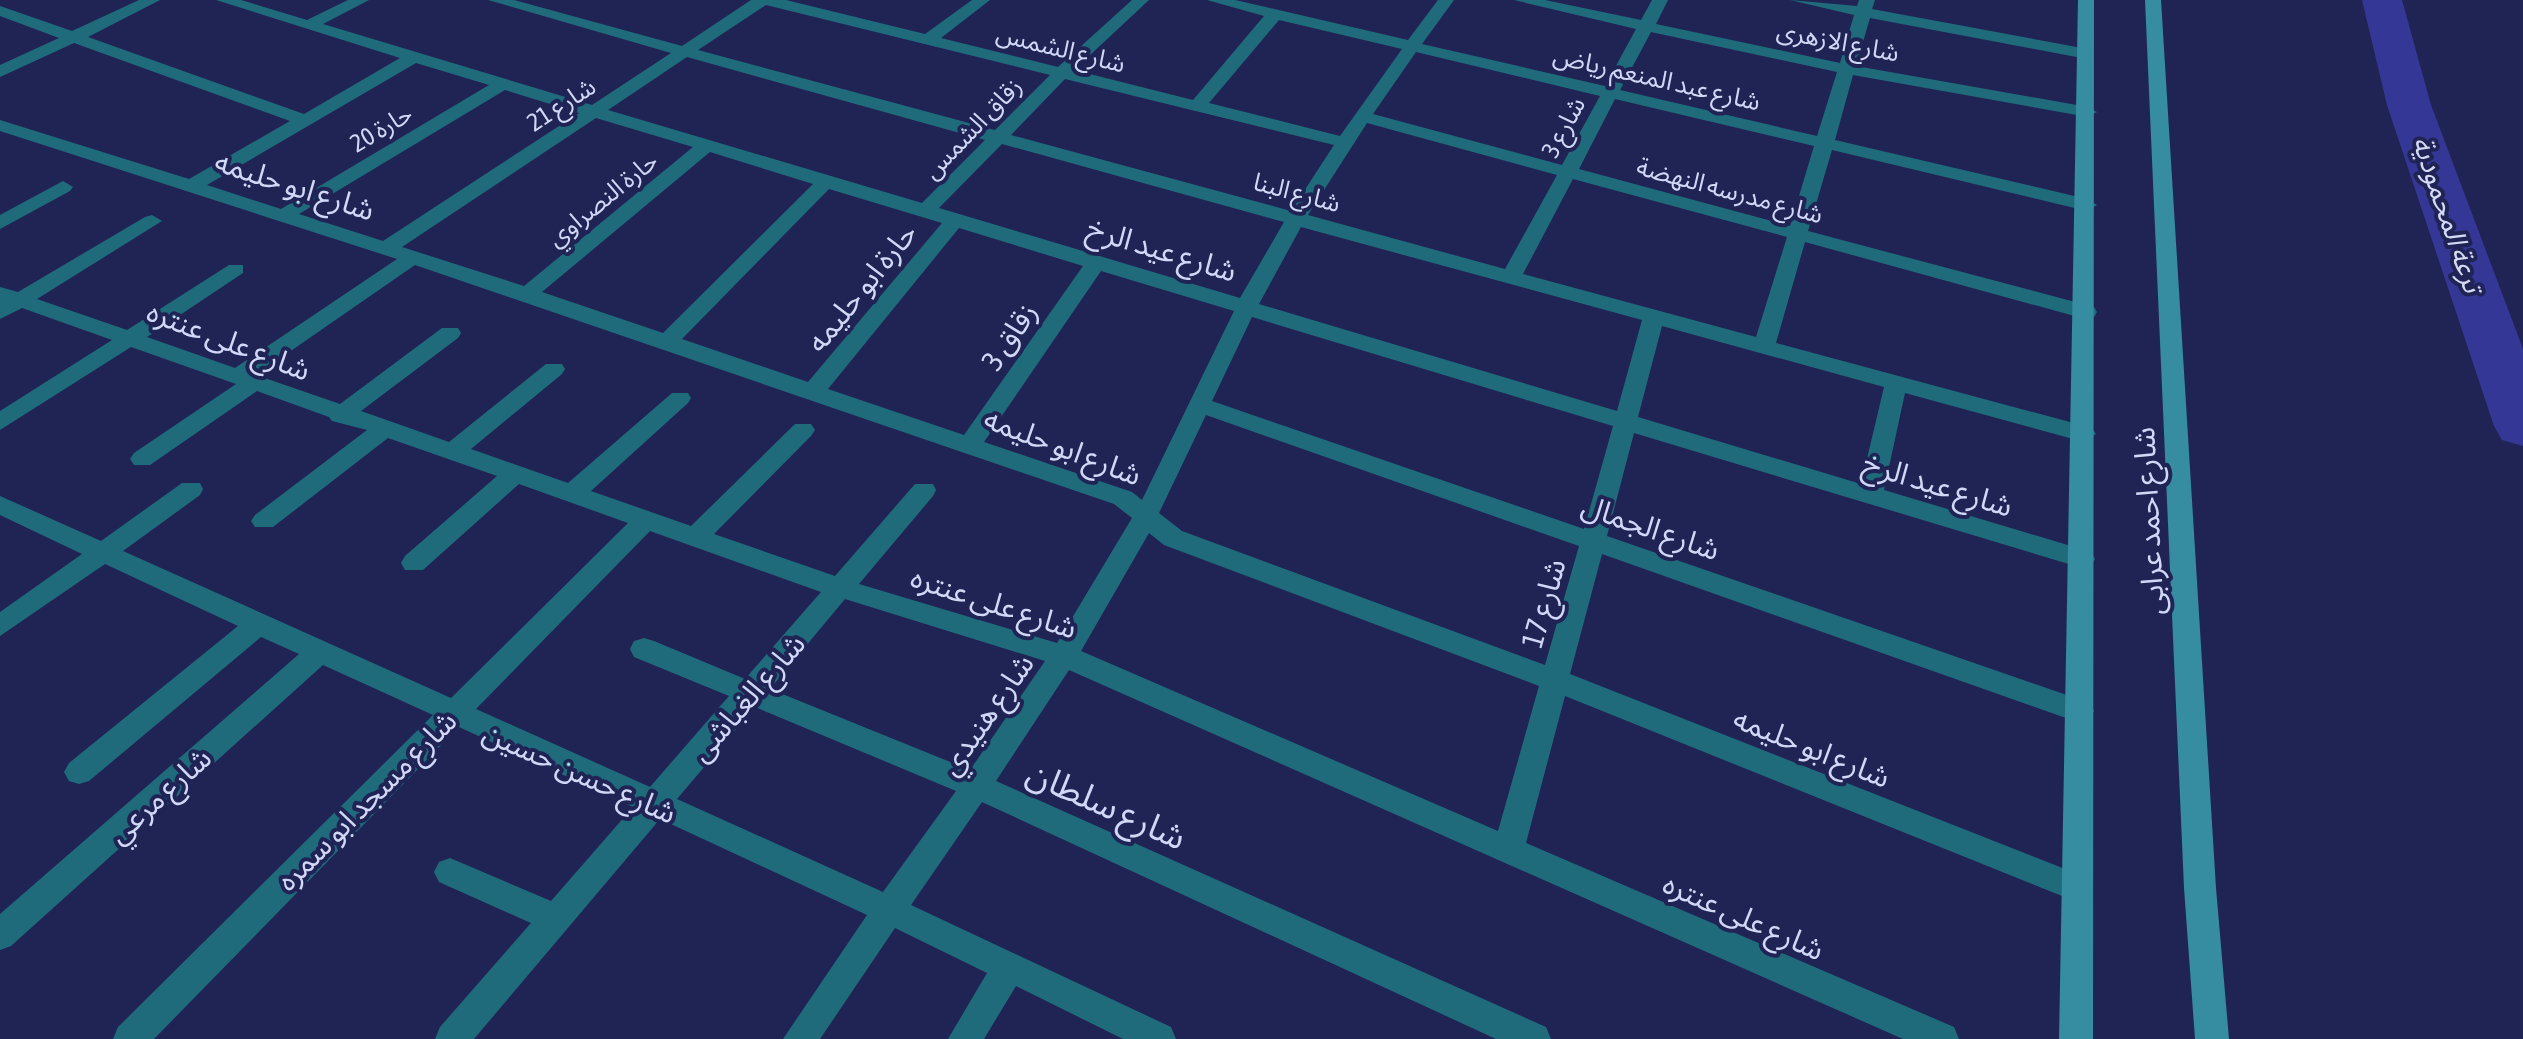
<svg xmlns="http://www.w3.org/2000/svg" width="2523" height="1039" font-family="'Asap Condensed','Noto Sans Arabic',sans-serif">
<rect width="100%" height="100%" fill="#202454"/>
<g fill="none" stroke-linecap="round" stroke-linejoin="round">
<path fill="#353796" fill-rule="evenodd" d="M 2362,0 L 2402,0 L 2431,105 L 2523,349 L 2523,446 L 2502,440 L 2494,426 L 2387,105 Z"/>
<path fill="#1f6b7c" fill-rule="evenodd" d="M 139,0 L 160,0 L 88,37 L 304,114 L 400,58 L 216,0 L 241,0 L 307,20 L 348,0 L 369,0 L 323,24 L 592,105 L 671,53 L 488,0 L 514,0 L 682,46 L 751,0 L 786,0 L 925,34 L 972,0 L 990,0 L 941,38 L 1058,67 L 1132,0 L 1149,0 L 1074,70 L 1193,100 L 1264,16 L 1207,0 L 1235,0 L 1408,40 L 1438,0 L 1454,0 L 1422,44 L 1605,86 L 1636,29 L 1514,0 L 1545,0 L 1641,20 L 1652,0 L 1668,0 L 1656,24 L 1840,63 L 1854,15 L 1790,0 L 1857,6 L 1859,0 L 1875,0 L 1872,9 L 2093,50 L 2093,58 L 2087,59 L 1870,18 L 1856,66 L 2088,107 L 2097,112 L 2088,117 L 1853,75 L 1835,140 L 2087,199 L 2097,205 L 2087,211 L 1832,150 L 1808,231 L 2094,307 L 2097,312 L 2094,317 L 2078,317 L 1805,242 L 1776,343 L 2092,428 L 2096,434 L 2084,442 L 1905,393 L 1884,490 L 2091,552 L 2095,559 L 2091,566 L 2082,568 L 1634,433 L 1607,536 L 2090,703 L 2094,711 L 2090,719 L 2080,723 L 1602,554 L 1570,674 L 2088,878 L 2093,888 L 2088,898 L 2077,902 L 1565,696 L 1526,843 L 1954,1027 L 1959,1039 L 1903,1039 L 1069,670 L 996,781 L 1546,1027 L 1551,1039 L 1496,1039 L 982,802 L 911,905 L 1171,1027 L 1176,1039 L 1123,1039 L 1016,986 L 984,1039 L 948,1039 L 987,973 L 895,928 L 820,1039 L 783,1039 L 867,915 L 660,819 L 474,1039 L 435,1039 L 440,1027 L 531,923 L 439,882 L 434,872 L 439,862 L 450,858 L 551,901 L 633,807 L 459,727 L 154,1039 L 113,1039 L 118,1027 L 433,715 L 323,665 L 11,946 L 0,950 L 0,914 L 299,654 L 261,637 L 89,781 L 79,784 L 69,781 L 64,772 L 69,763 L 238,626 L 105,564 L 0,636 L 0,612 L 82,554 L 0,515 L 0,496 L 101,541 L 182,483 L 200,483 L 203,489 L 200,495 L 123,551 L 451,698 L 628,523 L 519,484 L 423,570 L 405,570 L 401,563 L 405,556 L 497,476 L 388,438 L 273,527 L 255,527 L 251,521 L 255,515 L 367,430 L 332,421 L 329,417 L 257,391 L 150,465 L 134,465 L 130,459 L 134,453 L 236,384 L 131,347 L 0,430 L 0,411 L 112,340 L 22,308 L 0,319 L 0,287 L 18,292 L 145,217 L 152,215 L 162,221 L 37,299 L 127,330 L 229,265 L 243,265 L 243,273 L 147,337 L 235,368 L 397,259 L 0,131 L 0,120 L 189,179 L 290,121 L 74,43 L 0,77 L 0,65 L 59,38 L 0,16 L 0,6 L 72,31 ZM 766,5 L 1050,75 L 995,130 L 698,50 ZM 1279,20 L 1402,49 L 1340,136 L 1209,103 ZM 1651,32 L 1837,72 L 1817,136 L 1620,90 ZM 1416,52 L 1600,96 L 1562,165 L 1373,114 ZM 687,57 L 985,140 L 922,203 L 608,110 ZM 416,63 L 489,85 L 281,209 L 207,185 ZM 1065,79 L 1334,145 L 1291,211 L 1011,135 ZM 505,90 L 579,113 L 383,241 L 299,214 ZM 1615,99 L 1814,146 L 1790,226 L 1579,169 ZM 596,118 L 693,147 L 524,286 L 402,247 ZM 1367,123 L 1557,175 L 1505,269 L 1308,215 ZM 1002,144 L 1284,222 L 1240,298 L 939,208 ZM 710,152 L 813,184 L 663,333 L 542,292 ZM 1573,179 L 1787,237 L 1756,337 L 1523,274 ZM 829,189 L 942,223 L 808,382 L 682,339 ZM 1301,227 L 1642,320 L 1617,411 L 1259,304 ZM 959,228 L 1083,266 L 964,435 L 828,389 ZM 415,265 L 1114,504 L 1132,518 L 1057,643 L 859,584 L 933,496 L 936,490 L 933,484 L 915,484 L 835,576 L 714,534 L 811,436 L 815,430 L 811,424 L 795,424 L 691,526 L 591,491 L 688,403 L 691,398 L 688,393 L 672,393 L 568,483 L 471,449 L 562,374 L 565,369 L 562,364 L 546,364 L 449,442 L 361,411 L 458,338 L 461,333 L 458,328 L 442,328 L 340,404 L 256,375 ZM 1101,271 L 1234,311 L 1142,500 L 1132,492 L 984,442 ZM 1252,317 L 1613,426 L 1584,529 L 1212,401 ZM 1662,326 L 1884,387 L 1861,484 L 1638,417 ZM 1206,415 L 1579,546 L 1545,665 L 1182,531 L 1159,513 ZM 650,531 L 821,592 L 745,679 L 654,641 L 644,638 L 634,641 L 630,649 L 634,657 L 729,696 L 650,787 L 476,709 ZM 1149,533 L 1164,545 L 1539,686 L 1498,831 L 1081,651 ZM 845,599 L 1045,661 L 970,770 L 770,689 ZM 755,707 L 956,791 L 883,892 L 677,799 Z
M 63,181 L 73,187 L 70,191 L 0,229 L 0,215 Z"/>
<path fill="#368ca0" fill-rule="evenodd" d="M 2078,0 L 2094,0 L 2093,1039 L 2059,1039 Z
M 2145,0 L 2161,0 L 2216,888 L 2229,1039 L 2195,1039 L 2184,888 Z"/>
</g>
<g text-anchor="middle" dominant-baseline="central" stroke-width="8" stroke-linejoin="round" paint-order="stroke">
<g font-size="25" fill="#d1d7f6" stroke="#202454">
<text transform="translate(1838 41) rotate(11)">شارع الازهرى</text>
<text transform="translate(1061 48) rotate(14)">شارع الشمس</text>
<text transform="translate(1657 78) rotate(13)">شارع عبد المنعم رياض</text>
<text transform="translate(561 104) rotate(-33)">شارع 21</text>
<text transform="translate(1563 127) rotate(-62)">شارع 3</text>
<text transform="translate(381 128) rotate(-31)">حارة 20</text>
<text transform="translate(972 128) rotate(-46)">زقاق الشمس</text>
<text transform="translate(1730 190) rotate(15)">شارع مدرسه النهضة</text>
<text transform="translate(1297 192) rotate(15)">شارع البنا</text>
<text transform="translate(602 199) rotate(-39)">حارة النصراوي</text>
</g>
<g font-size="28" font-style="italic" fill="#d4daf4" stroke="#202454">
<text transform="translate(2448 214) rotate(71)">ترعة المحمودية</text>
</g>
<g font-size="30" fill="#d1d7f6" stroke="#202454">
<text transform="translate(295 185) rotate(18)">شارع ابو حليمه</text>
<text transform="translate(1162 249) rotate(17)">شارع عيد الرخ</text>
<text transform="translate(861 287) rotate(-51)">حارة ابو حليمه</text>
<text transform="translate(1009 336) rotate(-56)">زقاق 3</text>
<text transform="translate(229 340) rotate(21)">شارع على عنتره</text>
<text transform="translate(1063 446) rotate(21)">شارع ابو حليمه</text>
<text transform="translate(1938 484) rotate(17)">شارع عيد الرخ</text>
<text transform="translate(2148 521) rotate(-93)">شارع احمد عرابى</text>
<text transform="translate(1651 527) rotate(19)">شارع الجمال</text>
<text transform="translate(994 602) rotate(18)">شارع على عنتره</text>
<text transform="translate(1543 603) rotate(-74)">شارع 17</text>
<text transform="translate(747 697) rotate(-49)">شارع الغباشى</text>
<text transform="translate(986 714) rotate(-55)">شارع هنيدي</text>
<text transform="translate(1812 747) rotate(22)">شارع ابو حليمه</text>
<text transform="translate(580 772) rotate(24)">شارع حسن حسين</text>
<text transform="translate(159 795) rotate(-42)">شارع مرعي</text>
<text transform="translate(366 800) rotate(-45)">شارع مسجد ابو سمره</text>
<text transform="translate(1744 916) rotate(24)">شارع على عنتره</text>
</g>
<g font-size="35" fill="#d1d7f6" stroke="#202454">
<text transform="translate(1107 804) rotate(24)">شارع سلطان</text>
</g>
</g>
</svg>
